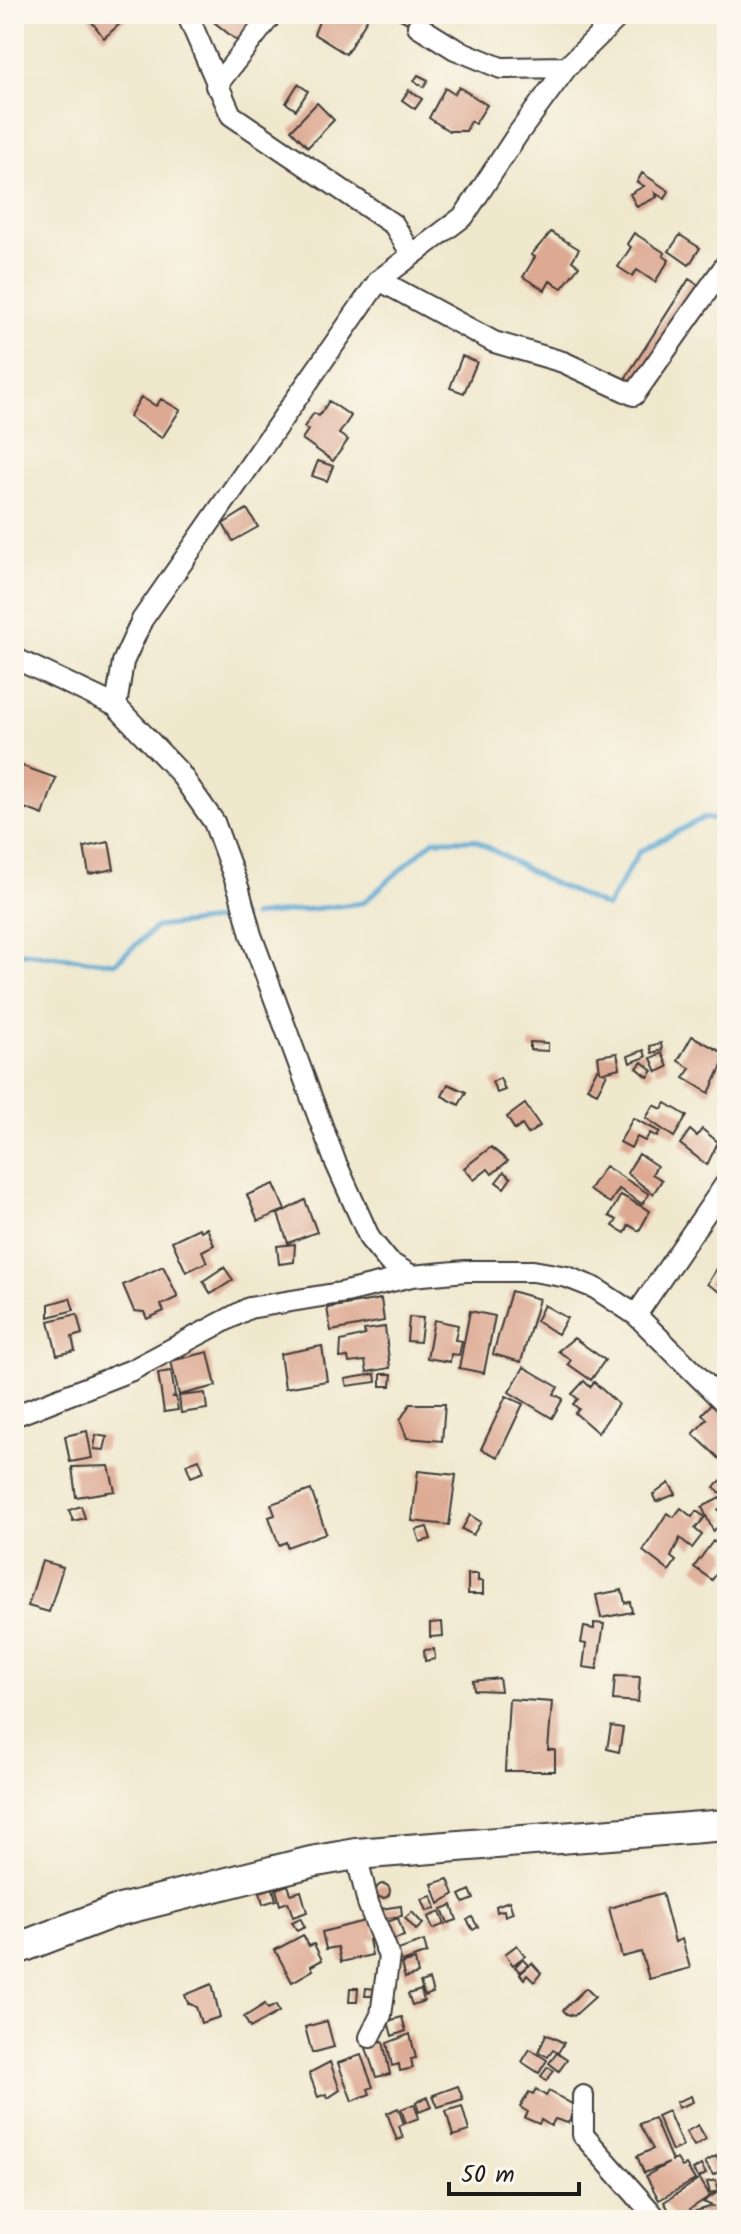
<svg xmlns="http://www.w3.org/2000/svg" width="741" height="2234" font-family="Kalam,sans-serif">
<rect width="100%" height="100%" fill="#fbf7ec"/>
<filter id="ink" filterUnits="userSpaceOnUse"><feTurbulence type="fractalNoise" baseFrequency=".0125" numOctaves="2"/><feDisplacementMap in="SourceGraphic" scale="16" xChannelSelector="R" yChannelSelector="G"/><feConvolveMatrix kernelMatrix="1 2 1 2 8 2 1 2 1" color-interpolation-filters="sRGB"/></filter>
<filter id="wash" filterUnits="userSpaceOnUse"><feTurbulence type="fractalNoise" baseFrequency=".006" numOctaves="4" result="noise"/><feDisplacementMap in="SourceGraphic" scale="32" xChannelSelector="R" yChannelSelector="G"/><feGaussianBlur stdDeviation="1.8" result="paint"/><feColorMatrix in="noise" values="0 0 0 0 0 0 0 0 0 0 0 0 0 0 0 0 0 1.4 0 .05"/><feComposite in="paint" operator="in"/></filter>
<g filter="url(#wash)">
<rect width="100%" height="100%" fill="#efe8cd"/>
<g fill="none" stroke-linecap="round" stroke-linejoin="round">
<path stroke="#5aa8d4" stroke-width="5" d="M 252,916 L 363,903 L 434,840 L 475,840 L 544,879 L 607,907 L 639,852 L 703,818 L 727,821
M 14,952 L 115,963 L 156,927 L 242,917"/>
</g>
<g id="blocks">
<path fill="#dda992" d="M 93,14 L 131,14 L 104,38 L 89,18 Z
M 204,14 L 236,14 L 252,26 L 240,43 Z
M 322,14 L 370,14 L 346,54 L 314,34 Z
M 391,14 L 418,14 L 411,25 Z
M 418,75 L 428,80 L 424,87 L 414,81 Z
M 298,84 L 308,91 L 296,110 L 286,103 Z
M 459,87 L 487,105 L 475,124 L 470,121 L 466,131 L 449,131 L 429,118 L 445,88 L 454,94 Z
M 409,90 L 422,99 L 415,109 L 402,100 Z
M 317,103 L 334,120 L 308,147 L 291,130 Z
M 642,173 L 669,191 L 665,199 L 655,193 L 657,197 L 637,207 L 630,194 L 644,186 L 637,182 Z
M 551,232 L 579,249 L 572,261 L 579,266 L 562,288 L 550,281 L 545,290 L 523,277 L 535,257 L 531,255 Z
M 634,233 L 665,253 L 663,256 L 669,260 L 655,282 L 637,270 L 632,276 L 618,267 L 631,247 L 627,244 Z
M 680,235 L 700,248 L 689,265 L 669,251 Z
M 689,279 L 701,287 L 635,390 L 623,382 Z
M 462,356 L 477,362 L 464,393 L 450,388 Z
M 141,397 L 156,406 L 161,399 L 180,410 L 162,438 L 129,417 Z
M 329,401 L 351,416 L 339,434 L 348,440 L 333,461 L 302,439 L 308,430 L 304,427 L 314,413 L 319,416 Z
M 318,461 L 333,466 L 327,481 L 312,476 Z
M 247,509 L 258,527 L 233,541 L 223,524 Z
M 14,763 L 56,778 L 43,815 L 14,804 Z
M 14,810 L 23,813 L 15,838 L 14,838 Z
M 109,842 L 114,869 L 89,874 L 84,847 Z
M 692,1036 L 727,1055 L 709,1093 L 684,1078 L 690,1068 L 678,1061 Z
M 530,1042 L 548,1043 L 548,1051 L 530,1050 Z
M 661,1043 L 662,1050 L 652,1053 L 650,1046 Z
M 644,1050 L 646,1057 L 630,1063 L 628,1056 Z
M 617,1053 L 620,1068 L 603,1072 L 607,1074 L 597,1093 L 587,1088 L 597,1069 L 600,1071 L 598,1056 Z
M 662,1053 L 668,1067 L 657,1072 L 651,1058 Z
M 642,1062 L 653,1071 L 648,1077 L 637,1068 Z
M 500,1078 L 505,1090 L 497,1093 L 492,1082 Z
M 448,1084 L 466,1092 L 459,1105 L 442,1096 Z
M 666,1103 L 687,1116 L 674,1137 L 646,1118 L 654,1105 L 662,1109 Z
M 525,1104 L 540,1126 L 528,1134 L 522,1125 L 515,1130 L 507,1117 Z
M 633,1118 L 660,1132 L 657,1137 L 650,1133 L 645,1141 L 637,1137 L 631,1148 L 620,1142 Z
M 702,1129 L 718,1142 L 707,1165 L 680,1144 L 690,1130 L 697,1136 Z
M 491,1147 L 508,1161 L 492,1174 L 488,1169 L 474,1180 L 464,1168 Z
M 639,1154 L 657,1166 L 652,1174 L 662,1180 L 653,1194 L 627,1173 Z
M 605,1166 L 649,1194 L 642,1204 L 619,1189 L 610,1203 L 589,1190 Z
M 504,1172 L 511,1178 L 504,1188 L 496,1182 Z
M 274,1184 L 285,1210 L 258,1221 L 247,1195 Z
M 621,1195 L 650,1211 L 639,1231 L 629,1225 L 625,1233 L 613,1226 L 617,1220 L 609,1216 Z
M 305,1200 L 317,1232 L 288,1243 L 278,1214 Z
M 199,1228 L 201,1231 L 207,1228 L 214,1245 L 202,1251 L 207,1262 L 186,1272 L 172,1241 Z
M 295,1244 L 294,1262 L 279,1264 L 277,1246 Z
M 719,1265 L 725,1269 L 727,1265 L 724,1294 L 707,1284 Z
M 163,1266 L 178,1297 L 161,1305 L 164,1311 L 147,1319 L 144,1312 L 134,1311 L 123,1285 Z
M 224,1267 L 233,1280 L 211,1294 L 203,1281 Z
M 511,1291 L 539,1299 L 521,1362 L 493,1354 Z
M 70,1298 L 74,1310 L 49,1317 L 49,1304 Z
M 381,1299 L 384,1321 L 331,1331 L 327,1308 Z
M 544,1305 L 567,1318 L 558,1334 L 536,1321 Z
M 470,1311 L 495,1316 L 484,1373 L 459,1368 Z
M 77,1314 L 82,1334 L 72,1337 L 75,1351 L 57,1355 L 49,1321 Z
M 409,1317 L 423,1318 L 420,1342 L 407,1341 Z
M 434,1320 L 458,1325 L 455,1340 L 462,1341 L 459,1355 L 451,1354 L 450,1362 L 427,1358 Z
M 385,1327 L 390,1368 L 367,1372 L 365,1361 L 349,1363 L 348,1357 L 340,1358 L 341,1341 L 365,1335 L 364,1330 Z
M 574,1338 L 605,1360 L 591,1380 L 568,1364 L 571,1360 L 558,1351 Z
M 322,1346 L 327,1381 L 285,1388 L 280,1354 Z
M 208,1352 L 216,1386 L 179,1395 L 171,1361 Z
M 524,1367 L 558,1387 L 554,1394 L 563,1399 L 552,1418 L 509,1392 Z
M 171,1371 L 175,1396 L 172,1397 L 176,1397 L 178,1410 L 164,1412 L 158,1373 Z
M 375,1374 L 376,1382 L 347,1386 L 345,1379 Z
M 381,1374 L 392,1374 L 391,1386 L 381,1386 Z
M 584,1381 L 590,1387 L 594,1382 L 618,1404 L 598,1433 L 575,1413 L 579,1409 L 573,1404 L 578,1399 L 572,1394 Z
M 205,1393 L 207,1409 L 181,1413 L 179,1396 Z
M 506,1396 L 523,1404 L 498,1457 L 481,1449 Z
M 713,1402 L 727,1414 L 721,1423 L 727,1429 L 727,1451 L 720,1459 L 693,1434 L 707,1419 L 702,1414 Z
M 410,1404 L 445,1404 L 442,1441 L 407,1438 L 400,1420 Z
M 87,1431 L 92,1458 L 70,1462 L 65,1436 Z
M 96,1435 L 107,1437 L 104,1450 L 94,1449 Z
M 199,1459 L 204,1472 L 191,1477 L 186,1464 Z
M 109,1466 L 115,1491 L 76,1497 L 72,1467 Z
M 418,1471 L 456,1475 L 449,1525 L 412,1521 Z
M 727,1475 L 727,1500 L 714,1487 Z
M 669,1483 L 676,1494 L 656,1502 L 653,1495 Z
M 311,1490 L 326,1533 L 287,1547 L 286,1542 L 279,1545 L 269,1517 L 275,1515 L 271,1504 Z
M 720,1498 L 725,1504 L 718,1510 L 726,1520 L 713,1531 L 702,1507 Z
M 81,1506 L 85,1518 L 73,1521 L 69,1510 Z
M 681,1508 L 692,1517 L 696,1511 L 705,1517 L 695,1529 L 702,1535 L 692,1548 L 680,1538 L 671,1557 L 676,1561 L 669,1571 L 643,1551 L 667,1513 L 674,1517 Z
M 470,1515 L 481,1522 L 473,1535 L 462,1529 Z
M 427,1527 L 431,1539 L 420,1542 L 416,1530 Z
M 713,1541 L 727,1550 L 727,1558 L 712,1580 L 694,1567 Z
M 42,1561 L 63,1567 L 49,1612 L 28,1606 Z
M 468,1574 L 478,1574 L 478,1581 L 483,1581 L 483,1594 L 468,1594 Z
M 622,1590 L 625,1603 L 630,1602 L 632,1612 L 601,1618 L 596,1595 Z
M 442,1622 L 443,1636 L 430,1637 L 430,1623 Z
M 594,1623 L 604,1624 L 597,1669 L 583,1667 L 586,1644 L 581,1643 L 584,1627 L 594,1629 Z
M 434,1649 L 435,1659 L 425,1661 L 424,1650 Z
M 615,1676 L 640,1677 L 638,1702 L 613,1700 Z
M 499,1678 L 501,1691 L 474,1690 L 473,1681 Z
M 509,1699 L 552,1702 L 548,1750 L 555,1750 L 555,1771 L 505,1771 Z
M 611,1726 L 623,1728 L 619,1752 L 607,1749 Z
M 448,1879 L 454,1894 L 439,1904 L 432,1884 Z
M376 1891a7 7 0 1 1 14 0a7 7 0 1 1-14 0Z
M 288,1885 L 291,1894 L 301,1891 L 307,1912 L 293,1917 L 288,1902 L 280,1905 L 276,1889 Z
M 273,1888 L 276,1900 L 263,1904 L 260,1892 Z
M 470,1890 L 474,1899 L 464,1903 L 460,1895 Z
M 662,1893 L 675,1942 L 682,1939 L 690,1968 L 649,1979 L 641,1952 L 622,1957 L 609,1908 Z
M 432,1896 L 436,1908 L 427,1911 L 422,1899 Z
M 509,1901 L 513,1913 L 505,1916 L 504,1910 L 497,1912 L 496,1906 Z
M 452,1905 L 457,1920 L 448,1923 L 442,1909 Z
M 401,1906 L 402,1916 L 382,1919 L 380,1909 Z
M 412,1912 L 423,1924 L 416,1930 L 405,1918 Z
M 440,1912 L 445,1924 L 433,1929 L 428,1917 Z
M 472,1917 L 478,1927 L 473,1930 L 467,1920 Z
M 300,1918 L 305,1927 L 297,1931 L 292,1922 Z
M 398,1918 L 404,1936 L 389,1941 L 387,1922 Z
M 372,1919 L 377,1938 L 369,1940 L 372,1955 L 341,1962 L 338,1947 L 326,1949 L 322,1932 Z
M 303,1935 L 309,1946 L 314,1944 L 322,1960 L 311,1966 L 313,1970 L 292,1982 L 275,1950 Z
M 424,1941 L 427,1953 L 402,1962 L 398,1950 Z
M 517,1945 L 525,1956 L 513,1965 L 505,1954 Z
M 522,1959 L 528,1965 L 520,1972 L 515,1967 Z
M 415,1960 L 418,1974 L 405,1978 L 401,1964 Z
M 532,1963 L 541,1973 L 534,1982 L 527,1975 L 524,1979 L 520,1974 Z
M 429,1980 L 433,1993 L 425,1996 L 420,1983 Z
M 212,1984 L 220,2017 L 201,2023 L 196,2007 L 188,2003 L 185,1995 Z
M 350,1988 L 358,1988 L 357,2002 L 349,2002 Z
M 366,1988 L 377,1989 L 377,1996 L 365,1996 Z
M 586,1988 L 595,1997 L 574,2016 L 567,2014 L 563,2010 Z
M 421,1990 L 424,2001 L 412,2005 L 408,1994 Z
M 265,2004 L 268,2009 L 276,2005 L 279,2012 L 250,2028 L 244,2017 Z
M 402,2017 L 406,2031 L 392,2036 L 388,2021 Z
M 327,2021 L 334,2047 L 312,2053 L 305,2027 Z
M 410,2034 L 416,2058 L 411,2059 L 413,2068 L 400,2071 L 399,2064 L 392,2066 L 387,2043 Z
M 546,2034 L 564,2043 L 558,2053 L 553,2050 L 548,2057 L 539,2052 Z
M 383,2041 L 390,2074 L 376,2077 L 365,2045 Z
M 530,2049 L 547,2060 L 539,2073 L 522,2062 Z
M 557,2053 L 567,2060 L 559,2071 L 549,2063 Z
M 361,2055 L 373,2087 L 368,2089 L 370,2094 L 352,2101 L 338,2063 Z
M 330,2062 L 340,2090 L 328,2098 L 326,2094 L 318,2097 L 309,2073 Z
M 548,2067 L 554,2071 L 546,2081 L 541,2076 Z
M 458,2086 L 463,2099 L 438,2107 L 433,2095 Z
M 536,2089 L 546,2096 L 549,2091 L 577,2107 L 568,2123 L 555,2119 L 551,2126 L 541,2120 L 539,2124 L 525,2118 L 528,2112 L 520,2107 L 529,2092 L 533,2094 Z
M 691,2096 L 693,2102 L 678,2108 L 676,2102 Z
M 428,2097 L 432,2107 L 419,2112 L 416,2102 Z
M 414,2104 L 419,2118 L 406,2123 L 401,2109 Z
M 462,2106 L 469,2131 L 453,2136 L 446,2111 Z
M 398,2108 L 404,2124 L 399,2126 L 403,2138 L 397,2140 L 387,2113 Z
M 668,2111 L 683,2146 L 672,2151 L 657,2116 Z
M 654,2118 L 672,2161 L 677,2159 L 682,2167 L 686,2165 L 695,2180 L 659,2200 L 646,2176 L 669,2163 L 644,2173 L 637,2156 L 653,2149 L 639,2124 Z
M 698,2125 L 706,2139 L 694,2146 L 686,2132 Z
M 716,2156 L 723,2169 L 713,2175 L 705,2162 Z
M 701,2165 L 706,2174 L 698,2178 L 693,2170 Z
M 700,2179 L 710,2196 L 690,2209 L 692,2213 L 687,2217 L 689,2220 L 675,2220 L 664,2202 Z
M 716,2180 L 719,2191 L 710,2193 L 707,2182 Z
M 721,2190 L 727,2200 L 727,2220 L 703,2220 L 696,2211 L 713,2206 L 703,2202 Z"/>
</g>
</g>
<g filter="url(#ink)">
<use href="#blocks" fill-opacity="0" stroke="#3c3b37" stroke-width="2"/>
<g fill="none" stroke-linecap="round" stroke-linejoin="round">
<defs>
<path id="minor" d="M 187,14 L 231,115 L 394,225 L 411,253
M 418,26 L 455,49 L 501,68 L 567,67
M 216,86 L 272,14
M 379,280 L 494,342 L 563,362 L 634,395 L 727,263
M 14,658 L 116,706 L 179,772 L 214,822 L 239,890 L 251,935 L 335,1161 L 370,1239 L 389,1262 L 412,1276 L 466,1271 L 533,1271 L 567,1277 L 595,1288 L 636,1315 L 727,1405
M 116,706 L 123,662 L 142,620 L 379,280 L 464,216 L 517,135 L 567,67 L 621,14
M 636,1315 L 727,1182
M 14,1416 L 132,1370 L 249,1308 L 346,1292 L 412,1276
M 356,1854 L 368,1903 L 389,1956 L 381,2015 L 370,2037
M 583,2096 L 583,2135 L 658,2220"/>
<path id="secondary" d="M 14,1950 L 116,1911 L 311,1862 L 356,1854 L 727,1825"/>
</defs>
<use href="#minor" stroke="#3c3b37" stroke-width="24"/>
<use href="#secondary" stroke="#3c3b37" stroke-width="34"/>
<use href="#minor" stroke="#fff" stroke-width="20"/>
<use href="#secondary" stroke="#fff" stroke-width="30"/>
</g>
</g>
<rect width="741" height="2234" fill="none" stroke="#fbf7ec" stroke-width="48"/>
<path d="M449 2182v12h130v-12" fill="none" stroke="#1c1c1c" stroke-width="4"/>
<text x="461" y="2182" font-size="24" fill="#1c1c1c" stroke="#fbf7ec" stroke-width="6" paint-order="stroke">50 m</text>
</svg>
